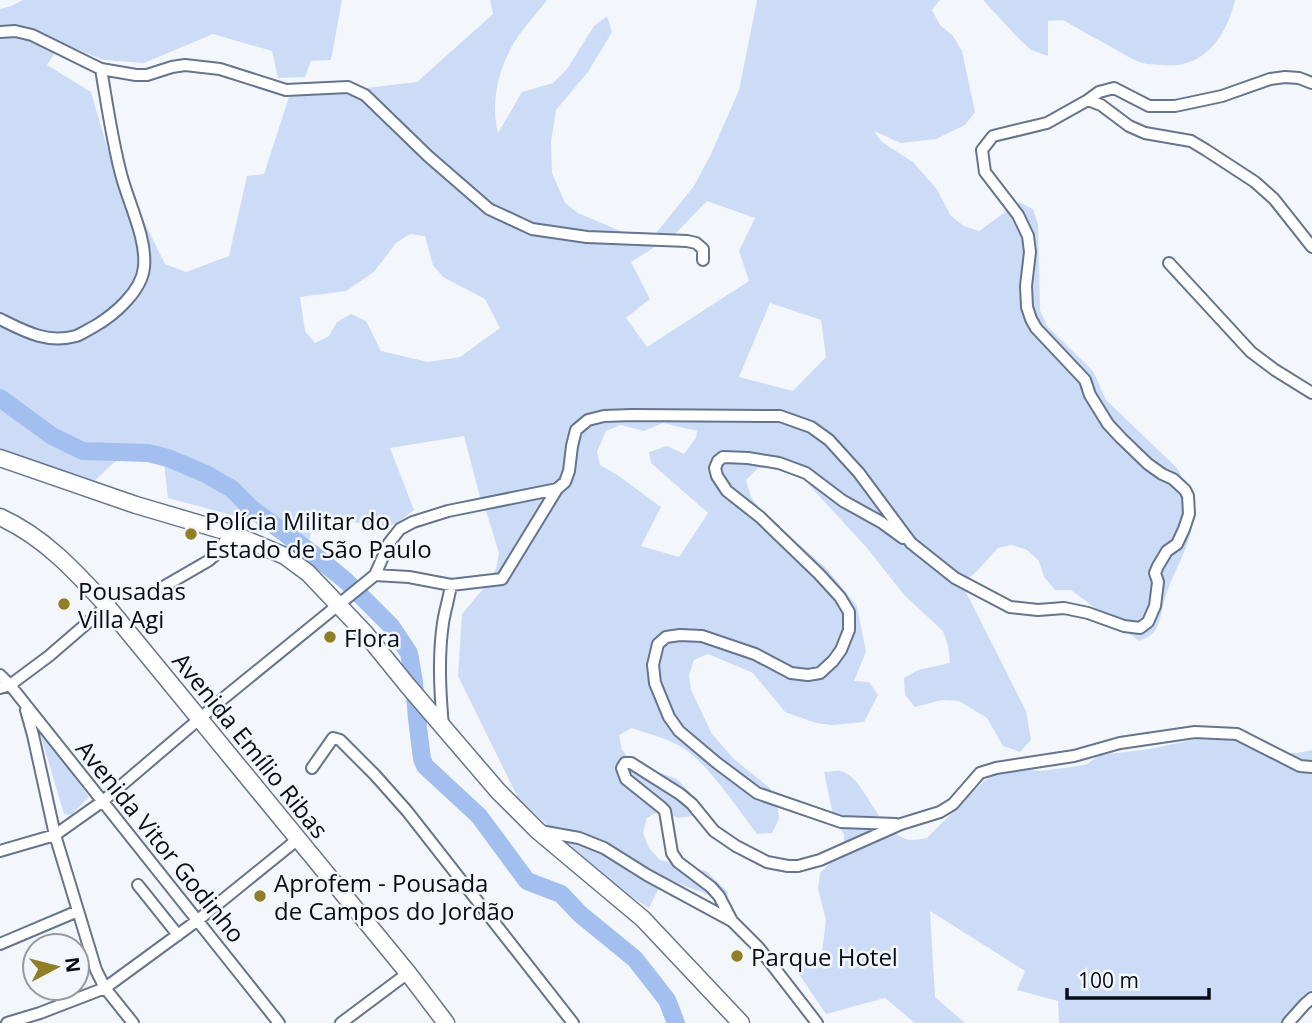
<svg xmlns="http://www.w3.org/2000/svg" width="1312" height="1023" font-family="'Open Sans',sans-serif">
<rect width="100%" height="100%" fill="#f3f7fc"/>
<path fill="#ccdcf7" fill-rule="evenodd" d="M 23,0 L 342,0 L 331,60 L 311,61 L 305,77 L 278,78 L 272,51 L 213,34 L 144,63 L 104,60 L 61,43 L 47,65 L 91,92 L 107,147 L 165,264 L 186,272 L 229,256 L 247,176 L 264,174 L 289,97 L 417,82 L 493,14 L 490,0 L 547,0 C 535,16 520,31 511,48 C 497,74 491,105 498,133 L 522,92 L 553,83 L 567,69 L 594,26 L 607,16 L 612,32 L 588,72 L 556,110 L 551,142 L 552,173 L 565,203 L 578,213 L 637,238 L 653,237 L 694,186 L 711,154 L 739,90 L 757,0 L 940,0 L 932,10 L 940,25 L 953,36 L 962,51 L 975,112 L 965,125 L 936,139 L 901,143 L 874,131 L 882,142 L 913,162 L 936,188 L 951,216 L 964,226 L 979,231 L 1019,202 L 1033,209 L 1038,225 L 1040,310 L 1047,326 L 1093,371 L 1106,400 L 1176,467 C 1187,483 1194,497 1193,517 C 1192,545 1173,571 1165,598 C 1162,608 1161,620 1156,629 C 1152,636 1146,638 1139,641 L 1071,590 L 1055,590 L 1044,577 L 1039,561 L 1027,550 L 1012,545 L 998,548 L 977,571 L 962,584 L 1026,711 L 1031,740 L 1020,752 L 1003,746 L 987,718 L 959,701 L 942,700 L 915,707 L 905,695 L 904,678 L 918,670 L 950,663 L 948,646 L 943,631 L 905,596 L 867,548 L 809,485 L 805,477 L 775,468 L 758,468 L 746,480 L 751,497 L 762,512 L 826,568 L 857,606 L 866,652 L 854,681 L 869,682 L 878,695 L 864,722 L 832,725 L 816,723 L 785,712 L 753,673 L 708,654 L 694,660 L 689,675 L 691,690 L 712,734 L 734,759 L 771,789 L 777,804 L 779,819 L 772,833 L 757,834 C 738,809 706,761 680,746 C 666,738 648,734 632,728 L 619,735 L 622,750 L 632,762 L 677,779 L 698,801 L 693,816 L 678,818 L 661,810 L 647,818 L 643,833 L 649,848 L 660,860 L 706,871 L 728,892 L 727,902 L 664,878 L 649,908 L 606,881 L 518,798 L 458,676 L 462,614 L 487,584 L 496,569 L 499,553 L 487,514 L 481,501 L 464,436 L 390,448 L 414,510 L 397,523 L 380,528 L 316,513 L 308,546 L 250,520 L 168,498 L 164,464 C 152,459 133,453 120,459 C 112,462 101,476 94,481 L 0,451 L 0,9 L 11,6 ZM 707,201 L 755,218 L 739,251 L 749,281 L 647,347 L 626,318 L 650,299 L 631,262 L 674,235 ZM 410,234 L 425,236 L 433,265 L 443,277 L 485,299 L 500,328 L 460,357 L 428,362 L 381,351 L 366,321 L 351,314 L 337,322 L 329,336 L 315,343 L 305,331 L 300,297 L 346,291 L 374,272 L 396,243 ZM 770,303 L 821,320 L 826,357 L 793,391 L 739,377 ZM 663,423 L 697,431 L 696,438 L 684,454 L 667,446 L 649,452 L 651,463 L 708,513 L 679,557 L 641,546 L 661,507 L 616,474 L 600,465 L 597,452 L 606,431 L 621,425 L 644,431 Z
M 983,0 L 1235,0 C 1226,38 1203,70 1161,65 C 1154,64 1146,65 1140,62 C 1131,59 1123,54 1115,49 C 1098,40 1080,30 1063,20 L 1048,21 L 1048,56 L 1031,50 L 1018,38 Z
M 1240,730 L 1282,753 L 1298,753 L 1312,750 L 1312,1004 L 1293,1023 L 1059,1023 L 1058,1001 L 1017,990 L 1025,971 L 930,911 L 935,997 L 965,1023 L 915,1023 L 885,998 L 826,1014 L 790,961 L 808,962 L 822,953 L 826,920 L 818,889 L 820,873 L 844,849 L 844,834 L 834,820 L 824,772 C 829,772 836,770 841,771 C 866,777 877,835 911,840 C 915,840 922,839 927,838 L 984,781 L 998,773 L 1023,768 L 1039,771 L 1072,767 L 1087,764 L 1100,755 L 1149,749 Z
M 40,733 L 43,734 L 89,797 L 71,815 L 64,814 Z"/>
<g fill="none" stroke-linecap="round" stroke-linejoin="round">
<path stroke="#a2bfef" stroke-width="18" d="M 0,398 L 52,436 L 83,451 L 148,453 L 168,458 L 206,474 L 232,489 L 252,509 L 313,554 L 346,581 L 391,626 L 409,653 L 414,682 L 417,719 L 422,759 L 425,766 L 479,816 L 527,881 L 561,894 L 580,914 L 635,959 L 667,1000 L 676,1023"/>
<defs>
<path id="street" d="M 0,32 L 15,31 L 32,35 L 101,69 L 136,75 L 147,75 L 172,67 L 185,65 L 220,69 L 286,90 L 348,87 L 365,95 L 428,156 L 489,209 L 532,229 L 587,237 L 687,241 L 696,243 L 703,249 L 703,260
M 1088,100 L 1099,92 L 1114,88 L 1149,106 L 1175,106 L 1222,96 L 1270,79 L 1285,77 L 1299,78 L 1312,83
M 1169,263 L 1251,352 L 1275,370 L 1312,393
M 0,319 C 24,331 47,344 76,336 C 82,334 89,329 95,326 C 114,315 142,291 144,267 C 147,238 128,202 121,174 C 112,140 107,104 101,69
M 375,575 L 389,543 L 400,529 L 413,522 L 448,511 L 557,489 L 565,482 L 569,471 L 572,446 L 576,430 L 588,420 L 604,416 L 632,415 L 780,416 L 811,427 L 829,440 L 859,473 L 911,543 L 955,578 L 1010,607 L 1038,610 L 1064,608 L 1088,613 L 1124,626 L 1140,628 L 1148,622 L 1155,606 L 1158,582 L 1155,573 L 1158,566 L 1167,551 L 1177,544 L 1184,529 L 1189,514 L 1188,496 L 1185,490 L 1173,479 L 1162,474 L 1148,464 L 1121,438 L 1108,424 L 1090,395 L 1085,380 L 1036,328 L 1031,319 L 1027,307 L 1026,286 L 1030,252 L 1028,236 L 1018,215 L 985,172 L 982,150 L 993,136 L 1047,123 L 1088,100 L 1101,105 L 1129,126 L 1145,133 L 1191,141 L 1206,150 L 1255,182 L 1274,199 L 1312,247
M 163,587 L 208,561 L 214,556 L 231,533
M 0,675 L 10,685 L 279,1023
M 0,688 L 10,685 L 49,656 L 107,606
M 26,710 L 33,735 L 55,835 L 96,970 L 105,988 L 133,1023
M 443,727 C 440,692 438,657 443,623 C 445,610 449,598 451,585
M 312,768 L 333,738 L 340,740 L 375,775 L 407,811 L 573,1023
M 896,824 L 841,822 L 757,793 L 717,763 L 679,731 L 669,717 L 655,683 L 653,665 L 658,644 L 666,637 L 680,635 L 702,636 L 755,654 L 791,673 L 808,675 L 820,673 L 833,661 L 841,650 L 849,630 L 849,612 L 840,597 L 819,574 L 760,517 L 727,491 L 717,476 L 715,468 L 718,461 L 723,457 L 748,458 L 779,463 L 806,473 L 843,501 L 881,522 L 903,538
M 540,831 L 579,838 L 604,848 L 647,875 L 732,921
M 0,851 L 55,835 L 103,801 L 225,697 L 375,575 L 409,577 L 451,585 L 502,579 L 557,489
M 138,885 L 178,935
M 0,944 L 78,911
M 7,1023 L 40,1013 L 105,988 L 198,920 L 298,839
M 341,1023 L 408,973
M 817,1023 L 759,948 L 732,921 L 719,896 L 711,887 L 678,862 L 672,853 L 665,811 L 661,807 L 626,779 L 622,768 L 625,763 L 631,763 L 680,794 L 692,804 L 714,831 L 736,846 L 767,862 L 788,866 L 798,866 L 820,860 L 901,824 L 940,812 L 953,804 L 980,773 L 996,768 L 1074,756 L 1120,743 L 1195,732 L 1237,734 L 1300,766 L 1312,767
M 1288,1023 L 1305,1004 L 1312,998"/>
<path id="secondary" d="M 0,458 L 136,505 L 231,533 L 285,556 L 308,573 L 365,633 L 408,686 L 498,791 L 538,831 L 643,919 L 741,1023
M 0,517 C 44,537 75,571 107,606 L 408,973 L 446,1023"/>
</defs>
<use href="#street" stroke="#65758d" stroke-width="14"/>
<use href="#secondary" stroke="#65758d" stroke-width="19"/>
<use href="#street" stroke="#fff" stroke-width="10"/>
<use href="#secondary" stroke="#fff" stroke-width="16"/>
</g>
<g fill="#907f26" stroke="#f3f7fc" stroke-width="2.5">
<circle cx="191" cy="534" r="7"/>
<circle cx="64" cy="604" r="7"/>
<circle cx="330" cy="637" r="7"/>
<circle cx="260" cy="896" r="7"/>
<circle cx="737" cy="956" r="7"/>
</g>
<g text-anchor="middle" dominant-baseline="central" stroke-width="5" stroke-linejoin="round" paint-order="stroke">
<g font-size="24" fill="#070d16" stroke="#f3f7fc" text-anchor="start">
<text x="205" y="520">Polícia Militar do<tspan x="205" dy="28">Estado de São Paulo</tspan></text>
<text x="78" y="590">Pousadas<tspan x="78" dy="28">Villa Agi</tspan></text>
<text x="344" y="637">Flora</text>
<text x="274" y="882">Aprofem - Pousada<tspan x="274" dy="28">de Campos do Jordão</tspan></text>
<text x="751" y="956">Parque Hotel</text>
</g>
<g font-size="24" fill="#070d16" stroke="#f3f7fc">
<text transform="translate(251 745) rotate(51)">Avenida Emílio Ribas</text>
<text transform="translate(161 841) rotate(51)">Avenida Vitor Godinho</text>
</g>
</g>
<g transform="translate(56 967) rotate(83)"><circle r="33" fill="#f3f7fc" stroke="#9599a0" stroke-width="2"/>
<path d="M0-5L12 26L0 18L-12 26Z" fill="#907f26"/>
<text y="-10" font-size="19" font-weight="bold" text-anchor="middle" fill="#070d16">N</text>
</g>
<path d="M1067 988v10h142v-10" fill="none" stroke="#070d16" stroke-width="3.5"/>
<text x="1078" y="988" font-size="21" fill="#070d16" stroke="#f3f7fc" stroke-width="5" paint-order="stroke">100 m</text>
</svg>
